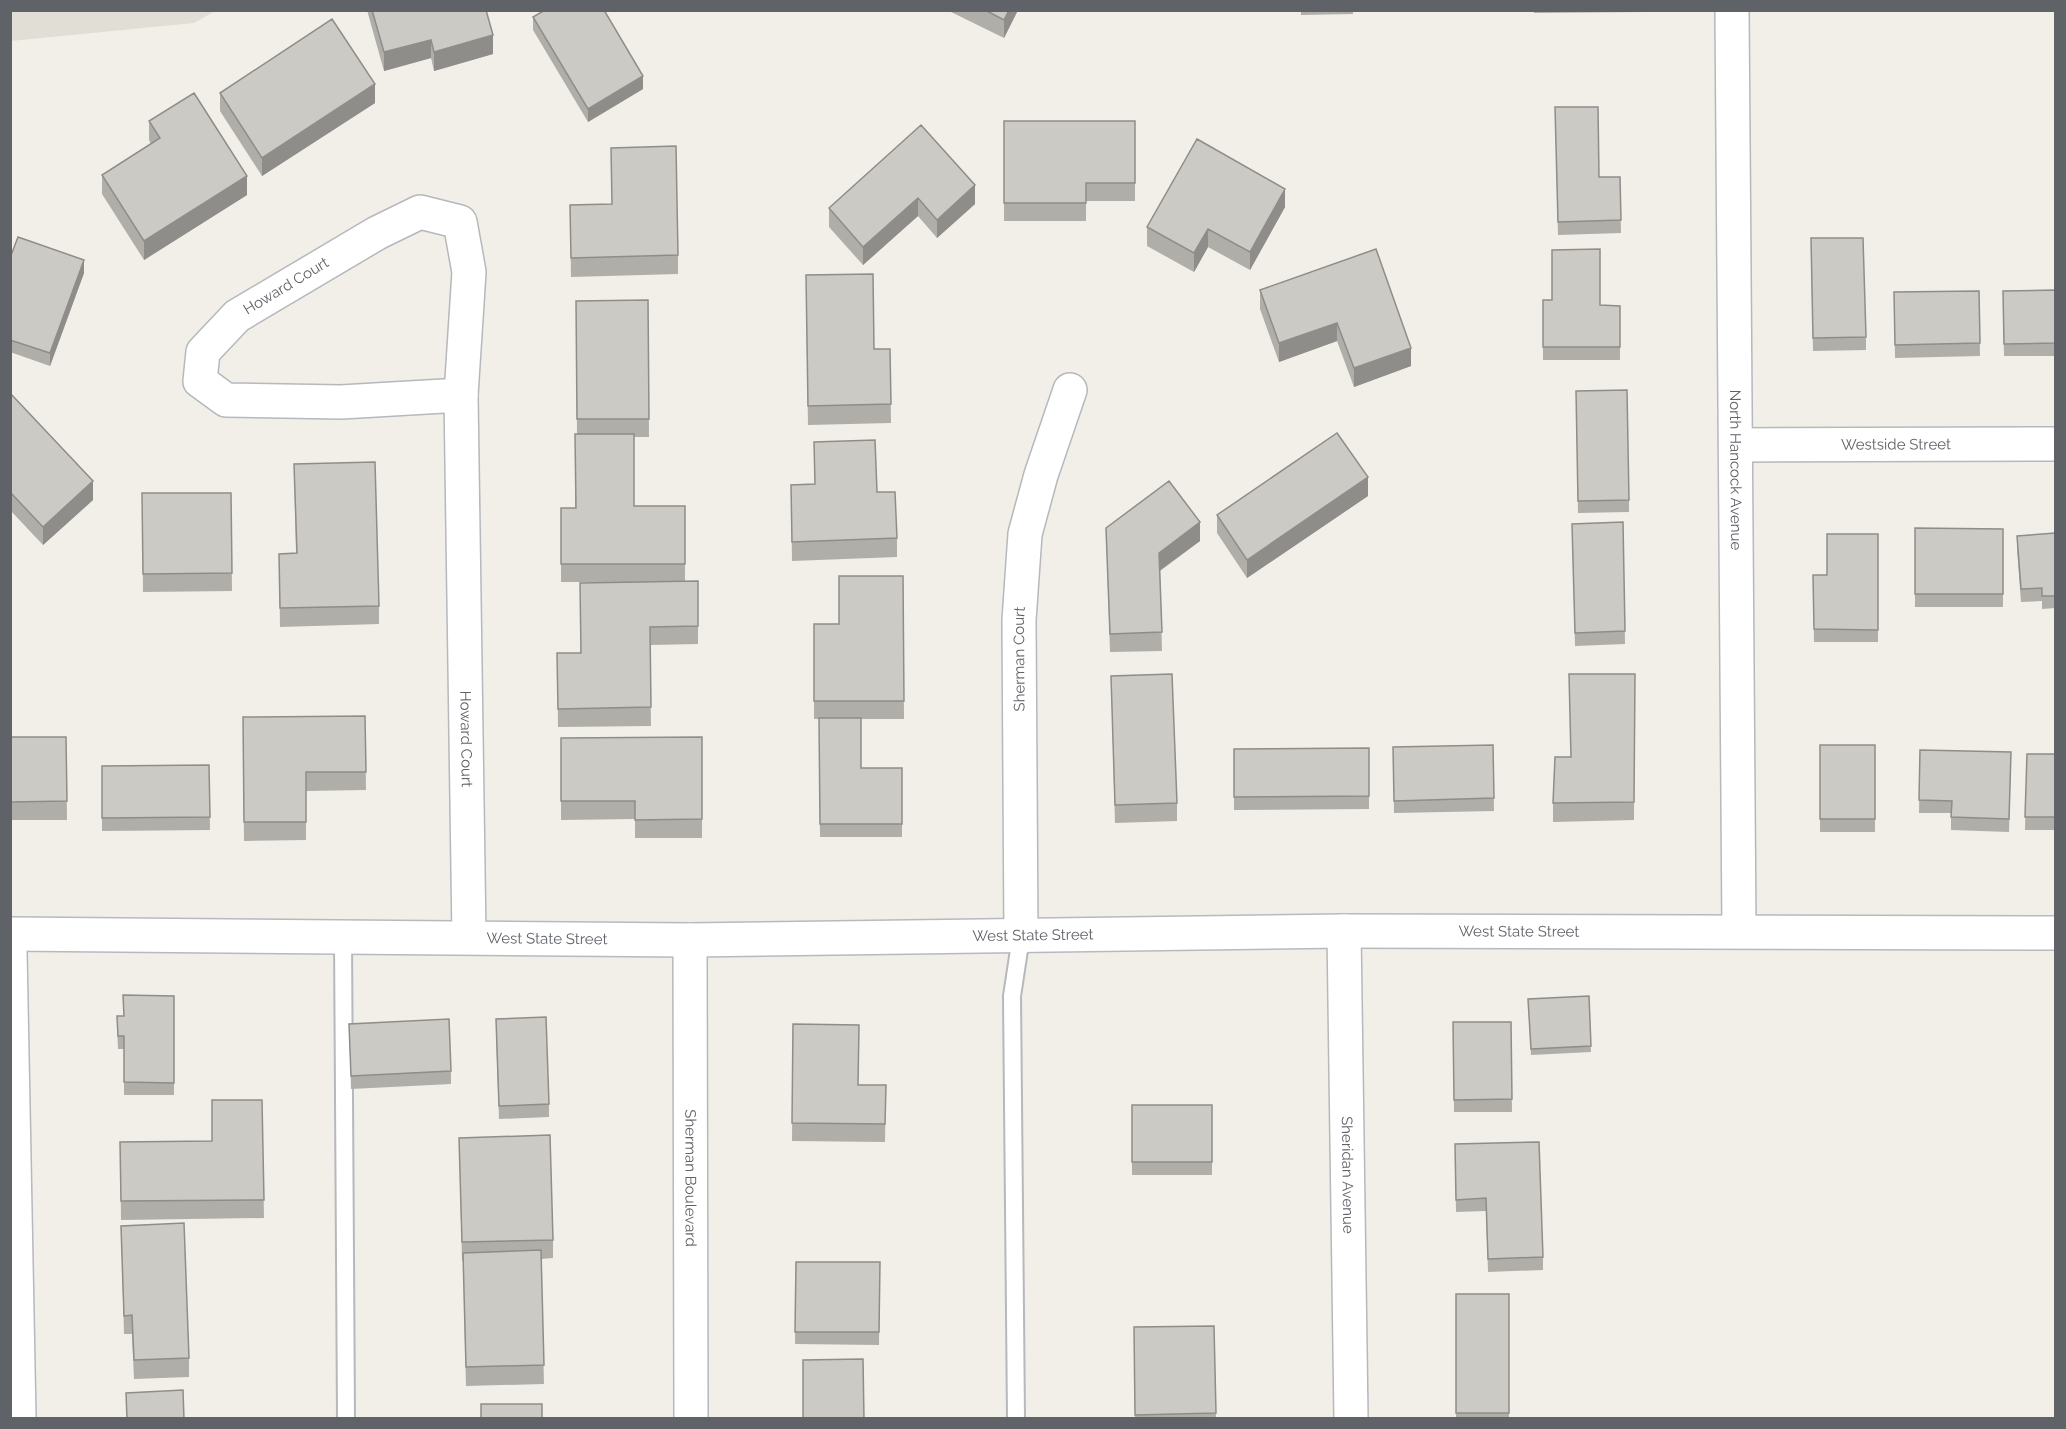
<svg xmlns="http://www.w3.org/2000/svg" width="2066" height="1429" font-family="Raleway,sans-serif">
<rect width="100%" height="100%" fill="#f1efe8"/>
<path fill="#e1ded6" d="M 11,10 L 215,10 L 215,11 L 194,23 L 11,41 Z"/>
<g fill="none" stroke-linecap="round" stroke-linejoin="round">
<defs>
<path id="lane" d="M 343,936 L 346,1418
M 1016,1418 L 1012,996 L 1021,937"/>
<g id="street">
<path id="s1" d="M 1732,10 L 1739,930"/>
<path d="M 420,212 L 460,222 L 469,272 L 461,395 L 341,402 L 226,400 L 200,381 L 203,352 L 237,316 L 377,233 Z"/>
<path id="s2" d="M 461,395 L 469,937"/>
<path id="s3" d="M 1736,445 L 2056,444"/>
<path id="s4" d="M 1344,931 L 1351,1418"/>
<path id="s5" d="M 1021,937 L 1019,620 L 1025,534 L 1041,475 L 1070,390"/>
<path id="s6" d="M 690,940 L 691,1418"/>
<path d="M 10,951 L 19,1418"/>
</g>
<g id="secondary">
<path id="s7" d="M 10,934 L 690,940 L 1344,931 L 2056,933"/>
</g>
</defs>
<use href="#lane" stroke="#b5b8bc" stroke-width="20"/>
<use href="#street" stroke="#b5b8bc" stroke-width="36"/>
<use href="#secondary" stroke="#b6babf" stroke-width="36"/>
<use href="#lane" stroke="#fff" stroke-width="16"/>
<use href="#street" stroke="#fff" stroke-width="33"/>
<use href="#secondary" stroke="#fff" stroke-width="33"/>
</g>
<path fill="#afaea9" d="M 367,10 L 486,10 L 493,54 L 434,71 L 431,58 L 384,71 Z
M 947,10 L 1018,10 L 1004,38 Z
M 1301,10 L 1353,10 L 1353,14 L 1301,15 Z
M 1534,10 L 1644,10 L 1644,12 L 1534,13 Z
M 533,17 L 643,89 L 588,122 L 533,30 Z
M 220,93 L 375,103 L 262,176 L 220,111 Z
M 1555,107 L 1599,177 L 1620,177 L 1621,233 L 1558,235 Z
M 149,121 L 247,195 L 144,260 L 102,194 L 102,175 L 151,144 L 149,140 Z
M 1004,121 L 1135,121 L 1135,201 L 1086,201 L 1086,221 L 1004,221 Z
M 921,125 L 975,204 L 937,238 L 918,216 L 863,265 L 829,227 L 829,208 Z
M 570,205 L 678,255 L 678,274 L 571,277 Z
M 1285,207 L 1250,270 L 1208,247 L 1194,272 L 1147,246 L 1147,227 Z
M 1376,249 L 1411,366 L 1354,387 L 1337,341 L 1279,362 L 1260,309 L 1260,290 Z
M 1811,251 L 1866,337 L 1866,350 L 1813,351 Z
M 10,258 L 84,273 L 50,366 L 10,352 Z
M 2055,290 L 2055,356 L 2004,356 L 2003,291 Z
M 1979,291 L 1980,356 L 1895,358 L 1894,292 Z
M 806,294 L 874,349 L 890,349 L 891,423 L 808,425 Z
M 648,300 L 649,437 L 634,437 L 634,506 L 685,506 L 685,581 L 698,626 L 698,644 L 650,645 L 651,726 L 558,727 L 557,653 L 580,653 L 592,582 L 561,582 L 561,508 L 575,508 L 577,434 L 576,301 Z
M 1543,300 L 1600,305 L 1620,306 L 1620,360 L 1543,360 Z
M 1576,391 L 1629,500 L 1629,512 L 1578,513 Z
M 10,393 L 93,500 L 43,545 L 10,510 Z
M 814,442 L 877,492 L 897,538 L 897,557 L 792,561 L 791,485 L 815,484 Z
M 294,464 L 379,606 L 379,624 L 280,627 L 279,554 L 296,553 Z
M 142,493 L 231,493 L 232,591 L 143,592 Z
M 1368,496 L 1247,578 L 1217,533 L 1217,515 Z
M 1623,522 L 1625,644 L 1575,646 L 1572,524 Z
M 1106,528 L 1200,541 L 1160,571 L 1162,651 L 1110,652 Z
M 1915,528 L 2003,529 L 2003,607 L 1915,607 Z
M 2055,533 L 2055,608 L 2042,609 L 2042,601 L 2021,602 L 2017,548 L 2017,536 Z
M 1878,534 L 1878,642 L 1814,642 L 1813,575 L 1827,575 Z
M 903,576 L 904,719 L 861,719 L 861,768 L 902,768 L 902,837 L 820,837 L 819,719 L 814,719 L 814,624 L 839,624 Z
M 1635,674 L 1634,820 L 1553,822 L 1553,803 L 1570,757 Z
M 1111,676 L 1177,803 L 1177,821 L 1115,823 Z
M 365,716 L 366,790 L 306,791 L 306,840 L 244,841 L 243,717 Z
M 10,737 L 66,737 L 67,820 L 10,820 Z
M 702,737 L 702,838 L 635,838 L 635,819 L 561,820 L 561,738 Z
M 1493,745 L 1494,811 L 1394,813 L 1393,747 Z
M 1820,745 L 1875,745 L 1875,832 L 1820,832 Z
M 1369,748 L 1369,809 L 1234,810 L 1234,749 Z
M 1920,750 L 2011,752 L 2009,832 L 1951,830 L 1951,813 L 1919,813 Z
M 2027,754 L 2055,754 L 2055,830 L 2025,830 Z
M 209,765 L 210,830 L 102,831 L 102,766 Z
M 174,996 L 174,1095 L 124,1095 L 124,1049 L 118,1049 L 117,1028 L 123,1016 Z
M 1589,996 L 1591,1052 L 1531,1055 L 1528,999 Z
M 1453,1022 L 1511,1022 L 1512,1112 L 1454,1112 Z
M 349,1024 L 451,1071 L 451,1084 L 351,1089 Z
M 793,1024 L 858,1085 L 886,1085 L 885,1142 L 792,1141 Z
M 496,1032 L 549,1104 L 549,1117 L 499,1119 Z
M 262,1100 L 264,1218 L 121,1220 L 120,1142 L 212,1141 Z
M 1132,1105 L 1212,1105 L 1212,1175 L 1132,1175 Z
M 459,1138 L 553,1240 L 553,1258 L 541,1259 L 544,1384 L 466,1386 L 463,1261 L 462,1261 Z
M 1455,1144 L 1543,1257 L 1543,1270 L 1488,1272 L 1486,1211 L 1456,1212 Z
M 121,1226 L 189,1358 L 189,1377 L 134,1379 L 132,1334 L 124,1334 Z
M 796,1262 L 880,1262 L 879,1345 L 795,1344 Z
M 1456,1294 L 1509,1294 L 1509,1419 L 1456,1419 Z
M 1214,1326 L 1216,1419 L 1135,1419 L 1134,1327 Z"/>
<path fill="#8f8d8a" d="M 1009,10 L 1018,10 L 1004,38 L 1004,20 Z
M 493,35 L 493,54 L 434,71 L 434,52 Z
M 431,40 L 431,58 L 384,71 L 384,52 Z
M 643,76 L 643,89 L 588,122 L 588,109 Z
M 375,84 L 375,103 L 262,176 L 262,158 Z
M 247,176 L 247,195 L 144,260 L 144,241 Z
M 975,185 L 975,204 L 937,238 L 937,220 Z
M 1285,189 L 1285,207 L 1250,270 L 1250,252 Z
M 918,198 L 918,216 L 863,265 L 863,247 Z
M 1208,229 L 1208,247 L 1194,272 L 1194,253 Z
M 84,260 L 84,273 L 50,366 L 50,353 Z
M 1337,323 L 1337,341 L 1279,362 L 1279,343 Z
M 1411,348 L 1411,366 L 1354,387 L 1354,368 Z
M 1368,477 L 1368,496 L 1247,578 L 1247,560 Z
M 93,481 L 93,500 L 43,545 L 43,527 Z
M 1200,522 L 1200,541 L 1159,571 L 1159,553 Z"/>
<path fill="#cccac5" stroke="#8f8d8a" stroke-width="1.5" d="M 372,10 L 486,10 L 493,35 L 434,52 L 431,40 L 384,52 Z
M 545,10 L 604,10 L 643,76 L 588,109 L 533,17 Z
M 985,10 L 1009,10 L 1004,20 Z
M 332,19 L 375,84 L 262,158 L 220,93 Z
M 194,93 L 247,176 L 144,241 L 102,175 L 160,138 L 149,121 Z
M 1555,107 L 1598,107 L 1599,177 L 1620,177 L 1621,220 L 1558,222 Z
M 1004,121 L 1135,121 L 1135,183 L 1086,183 L 1086,203 L 1004,203 Z
M 921,125 L 975,185 L 937,220 L 918,198 L 863,247 L 829,208 Z
M 1197,139 L 1285,189 L 1250,252 L 1208,229 L 1194,253 L 1147,227 Z
M 676,146 L 678,255 L 571,258 L 570,205 L 612,204 L 611,148 Z
M 18,237 L 84,260 L 50,353 L 10,340 L 10,258 Z
M 1811,238 L 1863,238 L 1866,337 L 1813,338 Z
M 1376,249 L 1411,348 L 1354,368 L 1337,323 L 1279,343 L 1260,290 Z
M 1600,249 L 1600,305 L 1620,306 L 1620,347 L 1543,347 L 1543,300 L 1552,300 L 1552,250 Z
M 873,274 L 874,349 L 890,349 L 891,404 L 808,406 L 806,275 Z
M 2055,290 L 2055,343 L 2004,344 L 2003,291 Z
M 1979,291 L 1980,343 L 1895,345 L 1894,292 Z
M 648,300 L 649,419 L 577,419 L 576,301 Z
M 1627,390 L 1629,500 L 1578,501 L 1576,391 Z
M 10,393 L 93,481 L 43,527 L 10,492 Z
M 1337,433 L 1368,477 L 1247,560 L 1217,515 Z
M 575,434 L 634,434 L 634,506 L 685,506 L 685,564 L 561,564 L 561,508 L 576,508 Z
M 875,440 L 877,492 L 895,492 L 897,538 L 792,542 L 791,485 L 815,484 L 814,442 Z
M 375,462 L 379,606 L 280,608 L 279,554 L 297,553 L 294,464 Z
M 1169,481 L 1200,522 L 1159,553 L 1162,632 L 1110,634 L 1106,528 Z
M 142,493 L 231,493 L 232,573 L 143,574 Z
M 1623,522 L 1625,631 L 1575,633 L 1572,524 Z
M 1915,528 L 2003,529 L 2003,594 L 1915,594 Z
M 2055,533 L 2055,596 L 2042,596 L 2042,588 L 2021,589 L 2017,536 Z
M 1827,534 L 1878,534 L 1878,630 L 1814,629 L 1813,575 L 1827,575 Z
M 839,576 L 903,576 L 904,701 L 814,701 L 814,624 L 839,624 Z
M 698,581 L 698,626 L 650,627 L 651,707 L 558,709 L 557,653 L 581,653 L 580,583 Z
M 1172,674 L 1177,803 L 1115,805 L 1111,676 Z
M 1569,674 L 1635,674 L 1634,802 L 1553,803 L 1555,757 L 1571,757 Z
M 365,716 L 366,772 L 306,772 L 306,822 L 244,822 L 243,717 Z
M 819,718 L 861,718 L 861,768 L 902,768 L 902,824 L 820,824 Z
M 10,737 L 66,737 L 67,801 L 10,802 Z
M 702,737 L 702,819 L 635,820 L 635,801 L 561,801 L 561,738 Z
M 1493,745 L 1494,798 L 1394,801 L 1393,747 Z
M 1820,745 L 1875,745 L 1875,819 L 1820,819 Z
M 1369,748 L 1369,796 L 1234,797 L 1234,749 Z
M 1920,750 L 2011,752 L 2009,819 L 1951,817 L 1952,801 L 1919,800 Z
M 2027,754 L 2055,754 L 2055,817 L 2025,817 Z
M 209,765 L 210,817 L 102,818 L 102,766 Z
M 123,995 L 174,996 L 174,1083 L 124,1082 L 124,1036 L 118,1036 L 117,1016 L 124,1016 Z
M 1589,996 L 1591,1046 L 1531,1049 L 1528,999 Z
M 546,1017 L 549,1104 L 499,1106 L 496,1019 Z
M 449,1019 L 451,1071 L 351,1076 L 349,1024 Z
M 1453,1022 L 1511,1022 L 1512,1099 L 1454,1100 Z
M 793,1024 L 859,1025 L 858,1085 L 886,1085 L 885,1124 L 792,1123 Z
M 212,1100 L 262,1100 L 264,1200 L 121,1201 L 120,1142 L 212,1141 Z
M 1132,1105 L 1212,1105 L 1212,1162 L 1132,1162 Z
M 550,1135 L 553,1240 L 462,1242 L 459,1138 Z
M 1539,1142 L 1543,1257 L 1488,1259 L 1486,1198 L 1456,1200 L 1455,1144 Z
M 184,1223 L 189,1358 L 134,1360 L 132,1315 L 124,1316 L 121,1226 Z
M 541,1250 L 544,1365 L 466,1367 L 463,1253 Z
M 796,1262 L 880,1262 L 879,1332 L 795,1332 Z
M 1456,1294 L 1509,1294 L 1509,1413 L 1456,1413 Z
M 1214,1326 L 1216,1413 L 1135,1415 L 1134,1327 Z
M 863,1359 L 864,1419 L 803,1419 L 803,1360 Z
M 183,1390 L 184,1419 L 127,1419 L 126,1393 Z
M 481,1404 L 542,1404 L 542,1419 L 481,1419 Z"/>
<g text-anchor="middle" dominant-baseline="central" stroke-width="5" stroke-linejoin="round" paint-order="stroke">
<g font-size="15" fill="#5f6368" stroke="#fff">
<text transform="translate(286 286) rotate(-31)">Howard Court</text>
<text stroke="none"><textPath href="#s3" startOffset="160">Westside Street</textPath></text>
<text stroke="none"><textPath href="#s1" startOffset="460">North Hancock Avenue</textPath></text>
<text stroke="none"><textPath href="#s5" startOffset="278">Sherman Court</textPath></text>
<text stroke="none"><textPath href="#s2" startOffset="344">Howard Court</textPath></text>
<text stroke="none"><textPath href="#s7" startOffset="1509">West State Street</textPath></text>
<text stroke="none"><textPath href="#s7" startOffset="1023">West State Street</textPath></text>
<text stroke="none"><textPath href="#s7" startOffset="537">West State Street</textPath></text>
<text stroke="none"><textPath href="#s4" startOffset="244">Sheridan Avenue</textPath></text>
<text stroke="none"><textPath href="#s6" startOffset="238">Sherman Boulevard</textPath></text>
</g>
</g>
<rect width="2066" height="1429" fill="none" stroke="#5f6368" stroke-width="24"/>
</svg>
